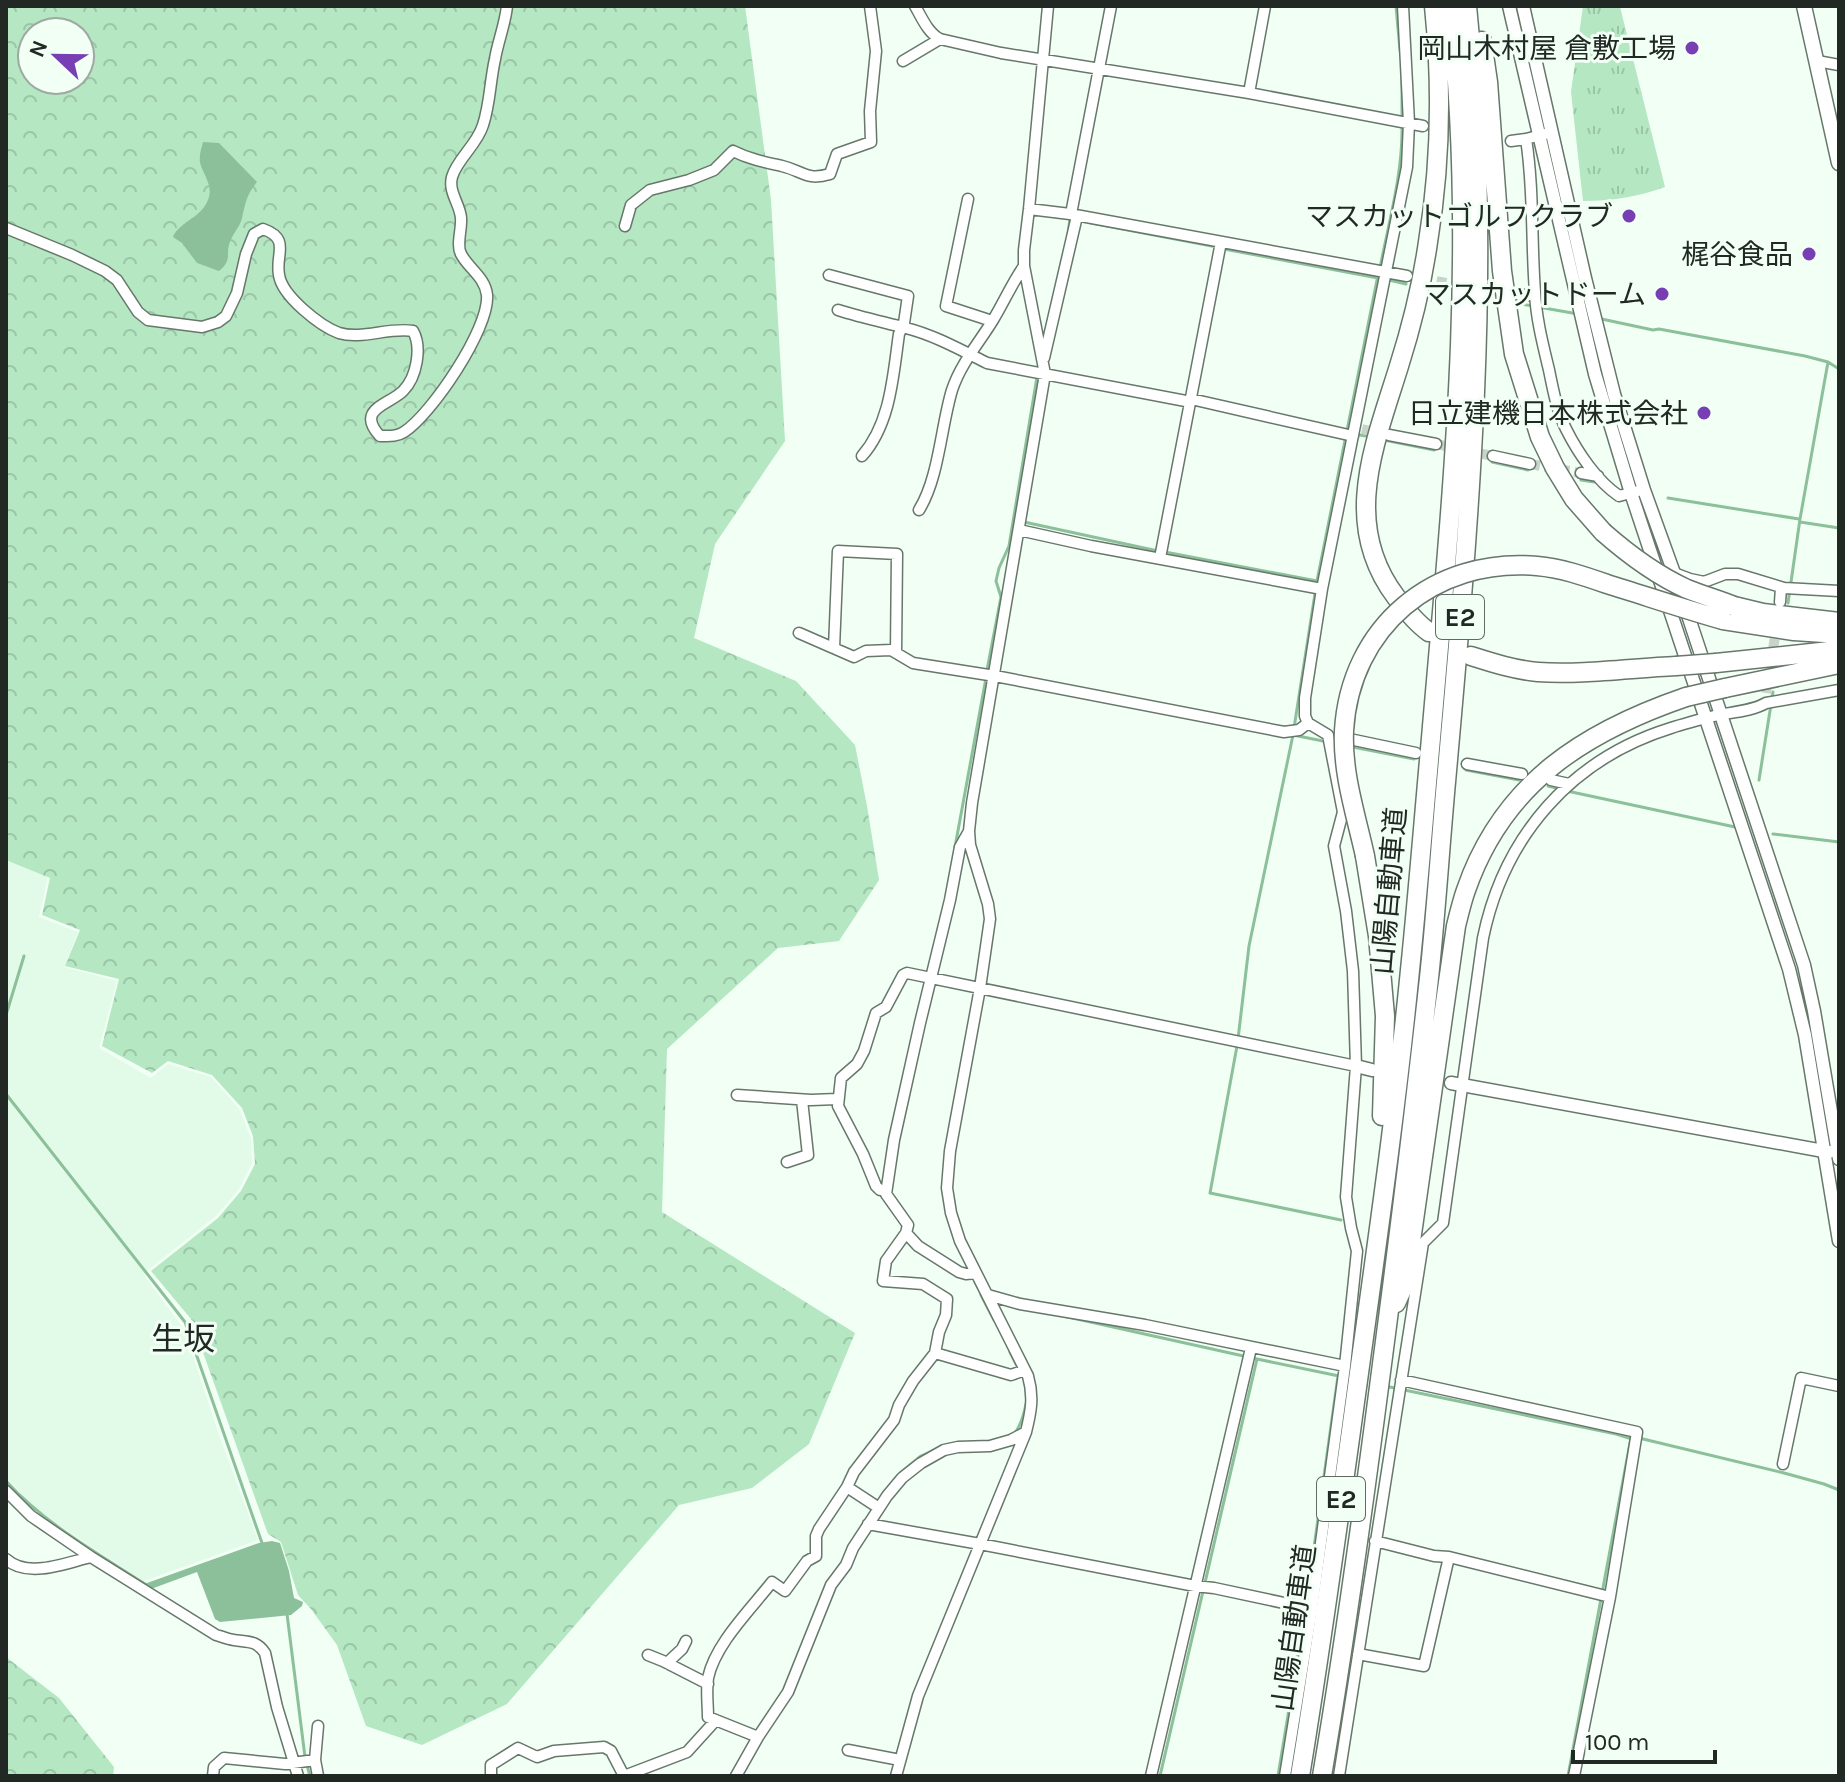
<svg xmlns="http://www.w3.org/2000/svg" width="1845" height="1782" font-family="Karla,'Noto Sans JP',sans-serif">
<defs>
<pattern id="grass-tufts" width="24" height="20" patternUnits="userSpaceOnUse" patternTransform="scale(2)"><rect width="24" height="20" fill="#b4e7c2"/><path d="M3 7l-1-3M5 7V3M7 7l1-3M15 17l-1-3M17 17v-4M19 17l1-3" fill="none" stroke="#9ac6a7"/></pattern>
<pattern id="forest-crowns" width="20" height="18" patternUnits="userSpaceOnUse" patternTransform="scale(2)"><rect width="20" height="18" fill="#b4e7c2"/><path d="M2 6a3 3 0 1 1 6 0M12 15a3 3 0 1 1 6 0" fill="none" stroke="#9ac6a7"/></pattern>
</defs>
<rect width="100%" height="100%" fill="#f1fff4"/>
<path fill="#e2fbe8" d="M 6,816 L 46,856 L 47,881 L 39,917 L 78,932 L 64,967 L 117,981 L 99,1048 L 151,1078 L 168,1064 L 211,1077 L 240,1110 L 251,1139 L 252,1163 L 239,1189 L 216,1216 L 143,1274 L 184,1329 L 219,1435 L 258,1540 L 144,1581 L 57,1524 L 31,1504 L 6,1477 Z"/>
<path fill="url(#grass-tufts)" d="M 1583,6 L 1620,7 L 1665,187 C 1637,197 1612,201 1583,201 L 1571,92 Z"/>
<path fill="url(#forest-crowns)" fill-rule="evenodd" d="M 6,6 L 745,6 L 771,200 L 785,441 L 715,544 L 694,638 L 796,681 L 855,745 L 867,806 L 879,880 L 839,941 L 778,948 L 667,1049 L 662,1212 L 855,1333 L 809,1444 L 752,1488 L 679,1505 L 507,1704 L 422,1745 L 366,1726 L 337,1645 L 311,1609 L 298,1595 L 281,1542 L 268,1534 L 191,1319 L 151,1271 L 218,1218 L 241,1191 L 255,1164 L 253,1136 L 242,1108 L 212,1075 L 168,1061 L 152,1073 L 102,1046 L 119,979 L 65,966 L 80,930 L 42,915 L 50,878 L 6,860 ZM 32,32 L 80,32 L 80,80 L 32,80 Z
M 6,1657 L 59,1698 L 114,1767 L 113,1776 L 6,1776 Z"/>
<path fill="#8cc09a" d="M 203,142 L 219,143 L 257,182 C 246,196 246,202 242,218 C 240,227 233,233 230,242 C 225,254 233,260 219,271 L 197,263 L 182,243 L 173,237 C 178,223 200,218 207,202 C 214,188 206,179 201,166 C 198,158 201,150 203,142 Z
M 272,1541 L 280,1543 L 289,1571 L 294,1598 L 303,1602 L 302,1606 L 291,1615 L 220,1622 L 215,1619 L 197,1572 L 151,1589 L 147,1583 L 259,1543 Z"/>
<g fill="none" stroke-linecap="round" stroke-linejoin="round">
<path stroke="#8cc09a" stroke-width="3" d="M 1396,6 L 1400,50
M 1402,118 L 1402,74
M 1091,223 L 1217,247
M 1068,234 L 1070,218
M 1224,249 L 1378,278
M 1380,268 C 1389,221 1403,173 1402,125
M 1385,279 L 1406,284
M 1521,304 L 1578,314
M 1597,318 L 1653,330 L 1659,329 L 1805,356 L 1828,362 L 1839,369
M 1360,435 L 1366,436
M 1384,440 L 1434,450
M 1492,462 L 1528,470
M 1581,480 L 1594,482
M 1668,498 L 1799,519
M 1024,522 L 1158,551
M 1800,522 L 1839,528
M 1165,552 L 1317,581
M 1788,603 L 1800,519 L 1828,362
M 987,670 L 1001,597 L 996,581 L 999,568 L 1009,546 L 1037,377
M 1294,728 L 1317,581 L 1378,275
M 1293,735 L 1323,741
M 1353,747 L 1414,759
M 1466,770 L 1519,780
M 1759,780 L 1773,692
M 1548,786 L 1560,789
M 1567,791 L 1735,827
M 1773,834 L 1839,842
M 955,847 L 986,678
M 6,1015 L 24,956
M 1238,1039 L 1249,946 L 1293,735
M 1237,1046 L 1210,1193 L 1341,1220
M 6,1094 L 185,1322 L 262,1543
M 975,1282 L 982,1295
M 981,1295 L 994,1320
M 1059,1315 L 1257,1359
M 1010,1352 L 1019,1370
M 1385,1386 L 1616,1434 L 1632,1439
M 1014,1434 C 1021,1426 1024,1414 1026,1404
M 1639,1438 L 1784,1473 L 1824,1484 L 1839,1490
M 900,1473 L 921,1456 L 937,1449
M 6,1481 C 45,1524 96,1552 145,1584 L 151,1586
M 287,1614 L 305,1757
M 307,1765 L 310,1776
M 1160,1776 L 1257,1359 L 1339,1376
M 1278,1776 L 1305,1612 L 1338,1376
M 1568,1776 L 1630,1443"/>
<path stroke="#c8d4ca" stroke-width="10" stroke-dasharray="10 5" stroke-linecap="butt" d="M 1407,276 L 1509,294
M 1362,429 L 1383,434
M 1436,444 L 1493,456
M 1530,464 L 1581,473
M 1766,693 L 1777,624"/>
<defs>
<path id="minor" d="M 915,6 C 922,18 928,33 940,39 L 1001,53 L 1249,93 L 1423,126
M 903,61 L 940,39
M 1817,61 L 1839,65
M 1249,93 L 1265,6
M 1545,134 L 1526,139 C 1534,189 1531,241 1535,292 C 1536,318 1543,345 1549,370 C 1553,390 1557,411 1566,429 C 1578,453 1597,481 1619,496 L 1638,491
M 1511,141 L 1526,139
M 968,199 L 946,306 L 992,321
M 1029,209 L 1070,214 L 1407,276
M 1071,214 L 1111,6
M 625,226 L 631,205 L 650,190 L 689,180 L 714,170 L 733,151 C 749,159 764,162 782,166 C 803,171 806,181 830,174 L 837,154 L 871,142 L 870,111 L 876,51 L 870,6
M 6,228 L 72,255 L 105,271 L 117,280 L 138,312 L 148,320 L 202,327 L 218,322 L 226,316 L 237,293 L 246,254 L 254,234 L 263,229 C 291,239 275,254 279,275 C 282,296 320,326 339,333 C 361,340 389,327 413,331 C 422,347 417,377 403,391 C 389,405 355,409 380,436 C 389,436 396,437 404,432 C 431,415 490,328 487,295 C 485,277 468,268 461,254 C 456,245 462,229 461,218 C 460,204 448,192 452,177 C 457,159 477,145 483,125 C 490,104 490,81 495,59 C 498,41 505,25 507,6
M 829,275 L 908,296 L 904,323 L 899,334 C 893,375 891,423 862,456
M 1519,295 L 1535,295
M 838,310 C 860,317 883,322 906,328 C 934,335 961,350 987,363 L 1191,402
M 1044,358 L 1077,216
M 1191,399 L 1353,436
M 1389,435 L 1436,444
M 1493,456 L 1530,464
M 1581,473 L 1598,476
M 919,510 C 939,478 941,426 952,390 C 961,363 979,343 993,320 C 1004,302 1012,283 1024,266
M 1019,530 L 1091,546 L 1322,589
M 1160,558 L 1221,242
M 1674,573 L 1690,579 L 1704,582 L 1725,574 L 1738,574 L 1784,588 L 1839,591
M 1780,602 L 1781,588
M 799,633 L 854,657 L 866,651 L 891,650 L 913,663 L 995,676 L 1284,732 L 1299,730 L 1308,723
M 834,648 L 838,551 L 897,554 L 896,653
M 1340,737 L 1416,753
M 1467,764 L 1522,774
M 1551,780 L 1569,784
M 968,833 L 960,847 L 950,900 L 920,1023 L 894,1140 L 886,1194 L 908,1225 L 906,1233 L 918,1246 L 959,1272 L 966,1274 L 976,1273
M 737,1095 L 811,1100 L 837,1099
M 787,1162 L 808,1155 L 802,1100
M 886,1190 L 880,1190 L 876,1186 L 863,1154 L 838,1106 L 841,1078 L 857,1064 L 864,1051 L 876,1013 L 886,1007 L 903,975 L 907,973 L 1356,1066
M 988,1295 L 1020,1304 L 1145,1325 L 1345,1366
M 935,1353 L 1011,1375 L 1025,1370
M 1401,1380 L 1637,1432 L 1610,1597 L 1574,1776
M 1783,1464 L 1801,1378 L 1839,1386
M 847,1487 L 879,1508
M 6,1491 L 31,1516 L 91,1557 L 216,1635 C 220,1636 225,1638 229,1639 C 244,1643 255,1638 265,1653 L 277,1707 L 298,1776
M 868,1524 L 980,1544 L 1195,1586 L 1214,1588 L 1312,1609
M 1375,1541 L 1434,1556 L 1449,1557 L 1610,1597
M 6,1559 C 28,1579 65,1563 91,1557
M 1358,1654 L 1424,1666 L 1449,1557
M 648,1655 L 663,1661 L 708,1684
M 667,1663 L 682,1649 L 686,1641
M 318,1726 L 315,1760 L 318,1776
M 758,1737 L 708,1717 C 708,1705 706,1691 708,1678 C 715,1644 751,1609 772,1582 L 785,1591 L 807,1561 L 816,1556 L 816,1536 L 819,1529 L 847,1487 L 854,1472 L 894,1420 L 899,1405 L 913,1381 L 935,1353 L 939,1332 L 946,1315 L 947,1299 L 923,1284 L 883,1281 L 886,1261 L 906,1233
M 848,1750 L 900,1760
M 213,1776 L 214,1767 L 224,1758 L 285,1764 L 315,1760
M 491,1776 L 491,1765 L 518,1748 L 537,1757 L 554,1751 L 604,1747 L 611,1751 L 624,1776
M 624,1776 L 687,1752 L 716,1720
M 736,1776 L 758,1737 L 788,1692 L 831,1585 L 846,1565 L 853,1548 L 887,1496 L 902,1478 L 921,1463 L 944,1450 L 958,1447 L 990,1446 L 1011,1440 L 1026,1432
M 896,1776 L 918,1696 L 1026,1432 C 1031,1412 1034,1397 1028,1376 L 960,1241 L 951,1213 L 947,1188 L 950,1151 L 980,988 L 990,919 L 988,904 L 970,845 L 969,831 L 972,803 L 1045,374 L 1024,266 L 1024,250 L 1029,209 L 1048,6
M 1151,1776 L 1251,1348
M 1285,1776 L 1312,1609 L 1345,1366 L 1357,1251 L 1351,1228 L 1346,1197 L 1356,1066 L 1353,971 L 1346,911 L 1334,846 L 1343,812 L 1328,735 L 1308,723 L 1305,716 L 1305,698 L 1322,589 L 1407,167 L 1409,123 L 1403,6
M 1339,1776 L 1423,1243 L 1443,1223 L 1483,938 C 1504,836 1571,759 1671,728 C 1686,723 1702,719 1718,715 C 1734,712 1752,711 1766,703 L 1839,690"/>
<path id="tertiary" d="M 1509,6 L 1595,374 L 1631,493 L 1789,969 L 1805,1035 L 1839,1241
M 1523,6 L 1585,278 L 1614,394 L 1644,490 L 1674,573 L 1804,965 L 1814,1011 L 1839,1159
M 1356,1066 L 1372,1070
M 1451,1083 L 1829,1152"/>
<path id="secondary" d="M 1804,6 L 1839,163"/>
<path id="motorway" d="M 1482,41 L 1488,82 L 1502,271 L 1514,354 L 1540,437 L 1555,468 L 1574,499 L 1603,532
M 1734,606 L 1763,613 L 1839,622
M 1723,620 L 1794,631 L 1839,634
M 1429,632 C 1416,623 1405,609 1396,597 C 1340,523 1375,444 1399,366 C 1412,325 1422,284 1428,242 C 1441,163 1442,85 1434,6
M 1471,656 C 1493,663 1515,670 1538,672 C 1581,675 1632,668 1676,666
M 1716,663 L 1839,650
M 1725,688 L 1839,664
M 1365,856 L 1378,936 L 1385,1016 L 1382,1116
M 1396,1303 L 1405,1283 L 1456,926 C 1459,914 1462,901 1466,890 C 1503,783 1584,732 1686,697
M 1300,1776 C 1319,1661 1335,1546 1351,1431 C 1372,1277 1395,1124 1410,970 C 1418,892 1424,815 1431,738 C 1452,495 1478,249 1450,6
M 1322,1776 C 1344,1647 1362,1517 1379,1387 C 1397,1251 1414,1115 1429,978 C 1436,913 1440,848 1446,782 C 1469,525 1493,265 1467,6"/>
</defs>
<use href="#minor" stroke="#67776b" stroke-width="13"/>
<use href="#tertiary" stroke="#67776b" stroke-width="15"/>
<use href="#secondary" stroke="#67776b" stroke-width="17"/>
<use href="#motorway" stroke="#67776b" stroke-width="21"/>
<use href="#minor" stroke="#fff" stroke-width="10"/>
<use href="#tertiary" stroke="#fff" stroke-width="12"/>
<use href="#secondary" stroke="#fff" stroke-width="14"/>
<use href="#motorway" stroke="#fff" stroke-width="18"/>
<defs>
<path id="motorway-bridge" d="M 1603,532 C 1628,554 1656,575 1687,589 C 1702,595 1719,600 1734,606
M 1676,666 L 1716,663
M 1686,697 L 1725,688
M 1365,856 C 1356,815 1342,773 1344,731 C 1350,627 1434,557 1537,566 C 1561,568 1584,576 1607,584 C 1646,596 1684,609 1723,620"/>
</defs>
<use href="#motorway-bridge" stroke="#67776b" stroke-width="21" stroke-linecap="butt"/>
<use href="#motorway-bridge" stroke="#fff" stroke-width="18"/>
</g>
<g fill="#783fb5" stroke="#f1fff4" stroke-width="3">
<circle cx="1692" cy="48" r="8"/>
<circle cx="1629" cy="216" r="8"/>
<circle cx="1809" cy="254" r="8"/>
<circle cx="1662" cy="294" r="8"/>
<circle cx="1704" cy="413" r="8"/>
</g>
<g text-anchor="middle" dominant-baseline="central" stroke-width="6" stroke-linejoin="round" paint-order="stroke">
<g fill="#f1fff4" stroke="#606962" stroke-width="2">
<rect x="1436" y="595" width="48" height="44" rx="6"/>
<rect x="1317" y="1477" width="48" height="44" rx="6"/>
</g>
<g font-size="26" font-weight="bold" fill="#222924">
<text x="1460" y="617">E2</text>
<text x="1341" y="1499">E2</text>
</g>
<g font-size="28" fill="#222924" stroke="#f1fff4" text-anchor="end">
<text x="1676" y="48">岡山木村屋 倉敷工場</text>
<text x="1613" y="216">マスカットゴルフクラブ</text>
<text x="1793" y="254">梶谷食品</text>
<text x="1646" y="294">マスカットドーム</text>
<text x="1688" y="413">日立建機日本株式会社</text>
</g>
<g font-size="28" fill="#222924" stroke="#f1fff4">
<text transform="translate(1389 891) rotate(-85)">山陽自動車道</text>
<text transform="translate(1294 1628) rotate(-82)">山陽自動車道</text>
</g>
<g font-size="32" fill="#222924" stroke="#f1fff4">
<text x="183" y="1339">生坂</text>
</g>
</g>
<rect width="1845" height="1782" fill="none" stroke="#222924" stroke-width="16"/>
<g transform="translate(56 56) rotate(292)"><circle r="38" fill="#f1fff4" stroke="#9ea9a1" stroke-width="2"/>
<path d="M0-6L14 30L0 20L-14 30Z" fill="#783fb5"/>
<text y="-12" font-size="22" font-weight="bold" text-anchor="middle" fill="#222924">N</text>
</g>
<path d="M1573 1750v12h142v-12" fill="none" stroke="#222924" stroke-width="4"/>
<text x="1585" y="1750" font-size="24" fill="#222924" stroke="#f1fff4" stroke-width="6" paint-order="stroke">100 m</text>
</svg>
